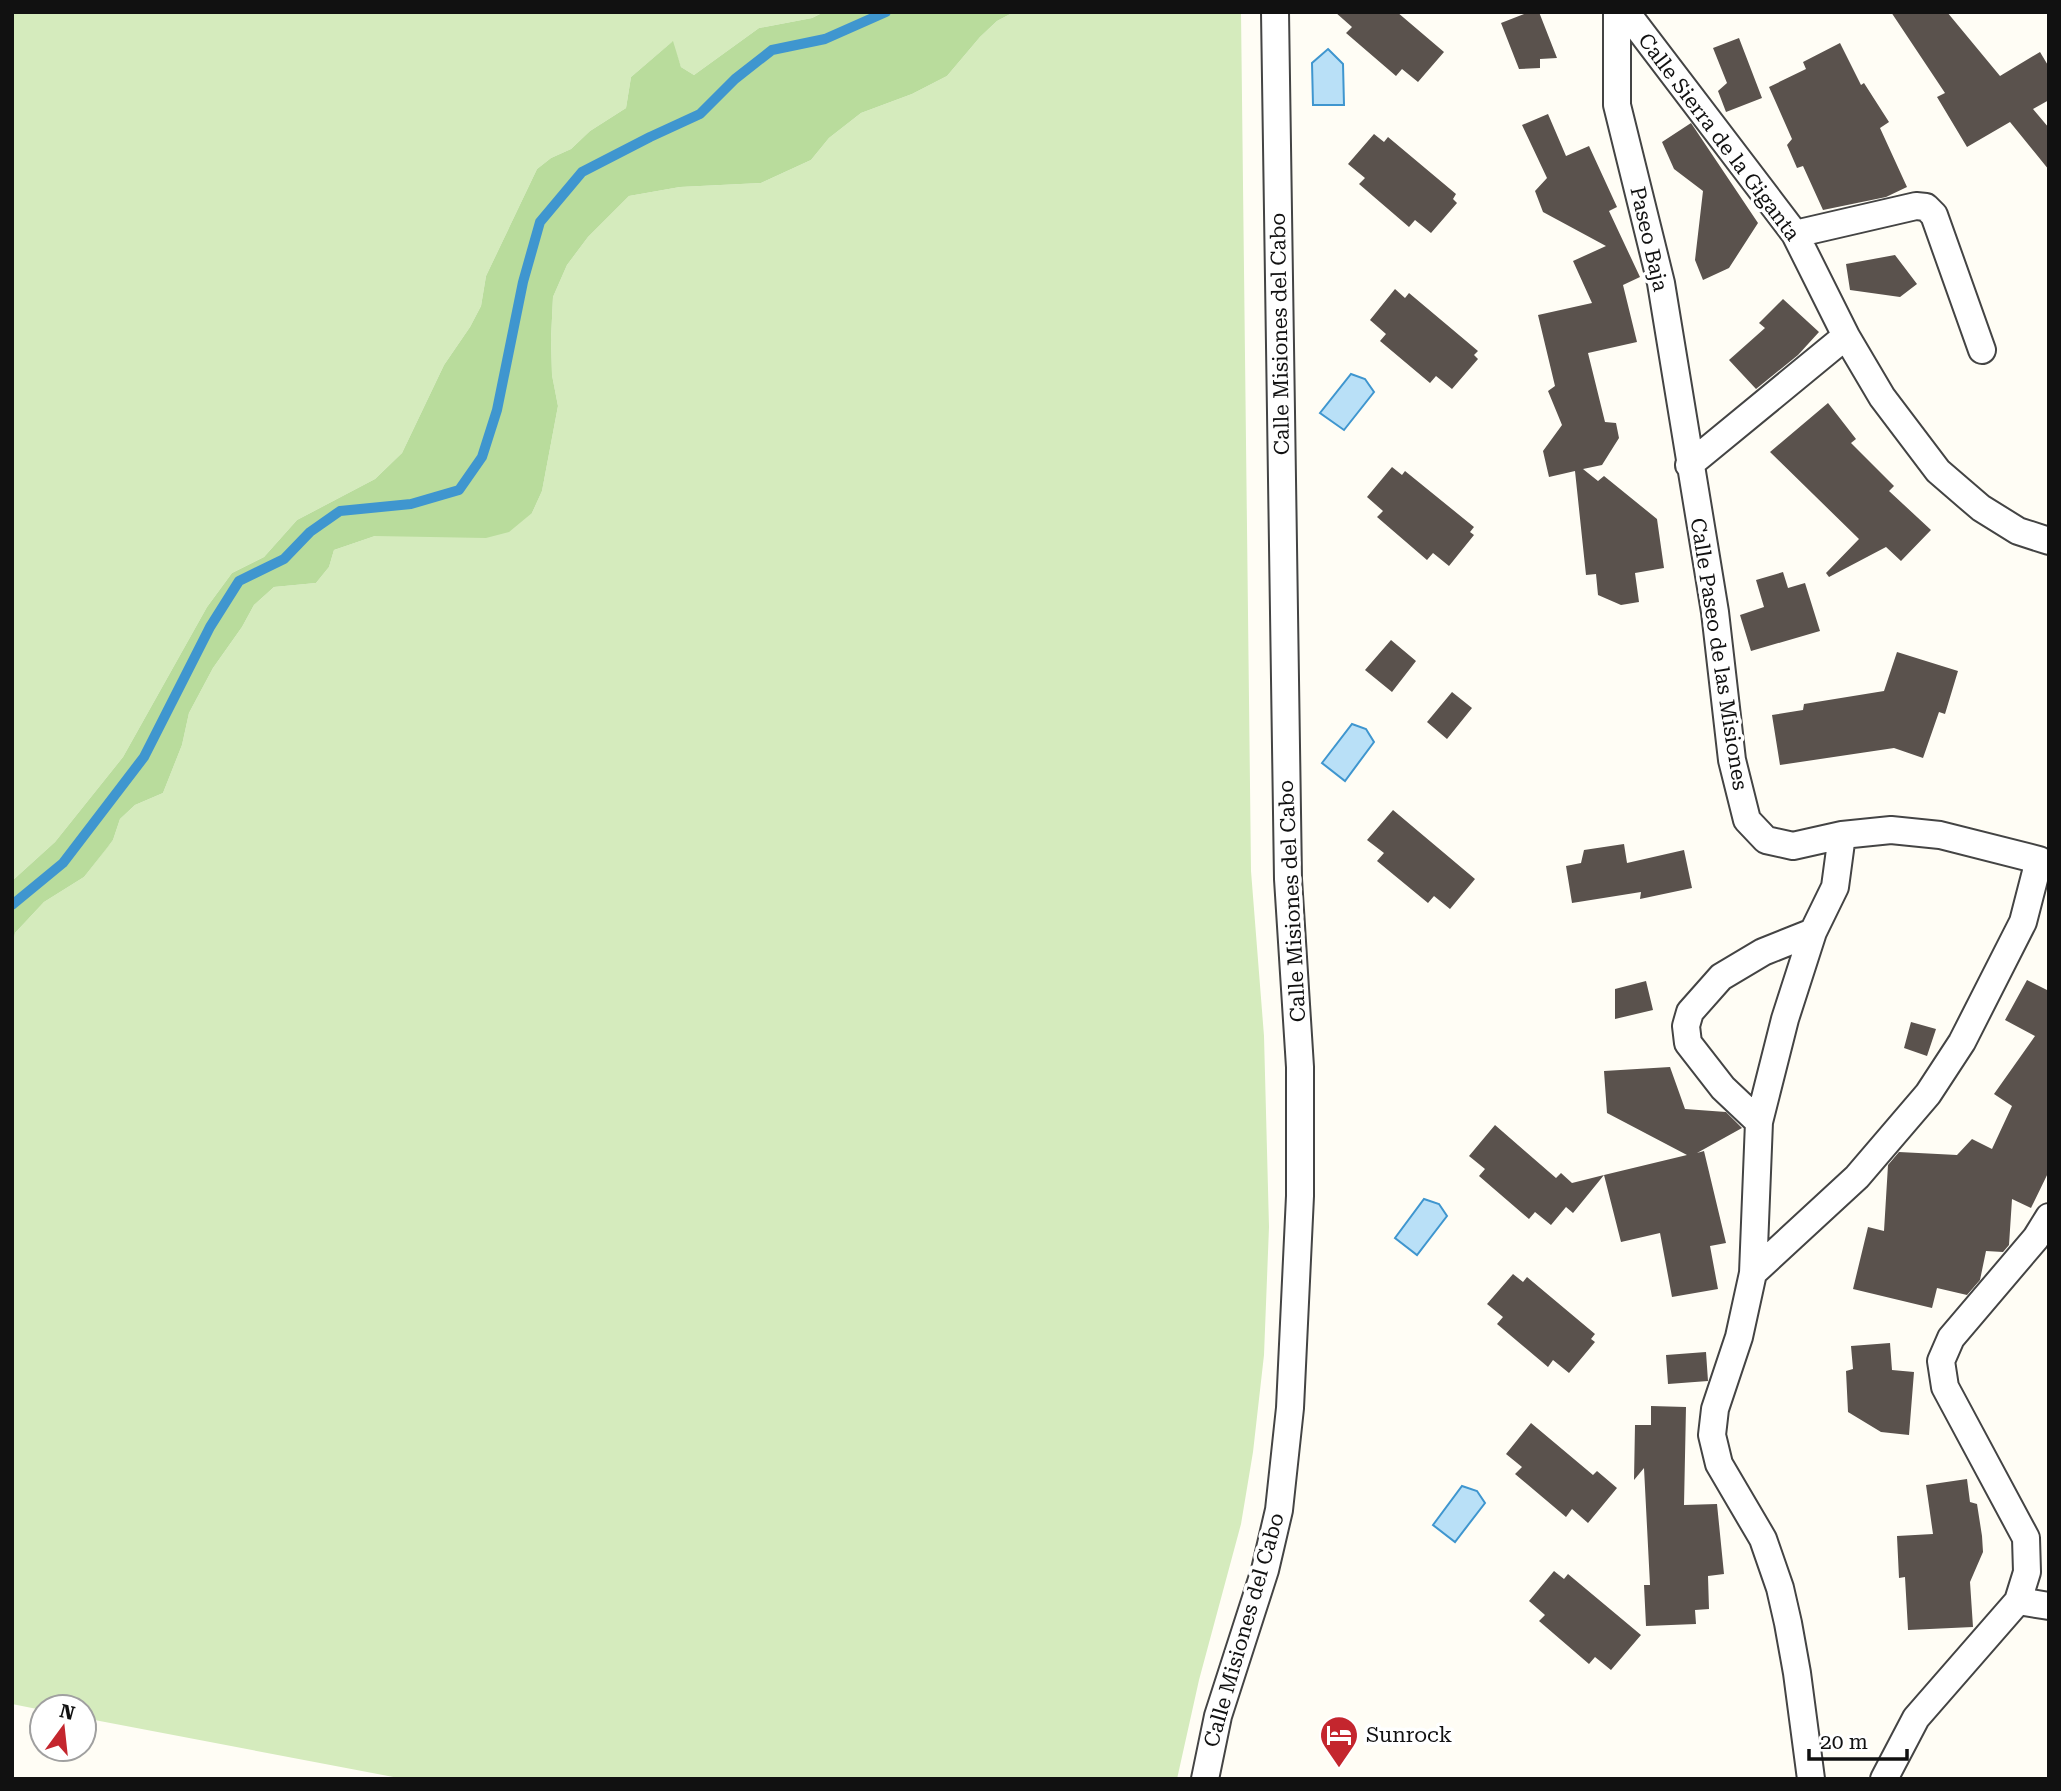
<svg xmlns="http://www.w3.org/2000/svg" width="2061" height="1791" font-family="'Roboto Serif',serif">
<rect width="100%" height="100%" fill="#fffdf5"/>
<path fill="#d5ebbd" d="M 12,12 L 824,12 L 812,18 L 759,28 L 694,75 L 681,67 L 672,42 L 631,77 L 626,108 L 590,131 L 571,149 L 551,158 L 537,169 L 486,276 L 481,306 L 470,327 L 444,365 L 402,453 L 375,479 L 297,520 L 264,557 L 232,573 L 207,607 L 123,757 L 55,842 L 12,881 Z
M 1014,12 L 1241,12 L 1251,871 L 1264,1036 L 1269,1227 L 1264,1355 L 1253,1452 L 1241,1524 L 1199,1680 L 1177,1779 L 404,1779 L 84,1718 L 84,1707 L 42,1707 L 42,1710 L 12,1704 L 12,951 L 15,933 L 44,902 L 84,877 L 113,840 L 120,819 L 135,805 L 163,793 L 182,745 L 189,713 L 213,668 L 242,627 L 254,605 L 274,587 L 316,583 L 329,567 L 334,550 L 375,536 L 403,536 L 532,513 L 542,491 L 558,406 L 552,375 L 551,339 L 553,297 L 567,265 L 588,237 L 629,196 L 680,187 L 761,183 L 811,160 L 829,138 L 861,113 L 912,94 L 947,76 L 980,37 L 997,21 Z"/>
<path fill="#b9dc9c" d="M 824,12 L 1014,12 L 997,21 L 980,37 L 947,76 L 912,94 L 861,113 L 829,138 L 811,160 L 761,183 L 680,187 L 629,196 L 588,237 L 567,265 L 553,297 L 551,339 L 552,375 L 558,406 L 542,491 L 532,513 L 509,532 L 486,538 L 375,536 L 334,550 L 329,567 L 316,583 L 274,587 L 254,605 L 242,627 L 213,668 L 189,713 L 182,745 L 163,793 L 135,805 L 120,819 L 113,840 L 107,848 L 84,877 L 44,902 L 15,933 L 12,951 L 12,881 L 55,842 L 123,757 L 207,607 L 232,573 L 264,557 L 297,520 L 375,479 L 402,453 L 444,365 L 470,327 L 481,306 L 486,276 L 537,169 L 551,158 L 571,149 L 590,131 L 626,108 L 631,77 L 673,41 L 681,67 L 694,75 L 759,28 L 812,18 Z"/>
<path fill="#b9e0f7" stroke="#3f96cf" stroke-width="2" d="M 1328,49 L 1343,64 L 1344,105 L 1313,105 L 1312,63 Z
M 1351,374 L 1365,379 L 1374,392 L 1344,430 L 1320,413 Z
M 1352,724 L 1366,729 L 1374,742 L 1345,781 L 1322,763 Z
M 1424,1199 L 1439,1204 L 1447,1216 L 1417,1255 L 1395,1238 Z
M 1462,1486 L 1477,1491 L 1485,1503 L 1455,1542 L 1433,1525 Z"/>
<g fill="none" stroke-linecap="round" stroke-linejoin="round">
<path stroke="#3f96cf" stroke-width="10" d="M 12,905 L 63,863 L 144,757 L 210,627 L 239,581 L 284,559 L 310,532 L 340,511 L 411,504 L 459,490 L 482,457 L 497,410 L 523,282 L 540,222 L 582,172 L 650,137 L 700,114 L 735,79 L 772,50 L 825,39 L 886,12"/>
</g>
<path fill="#5a524d" d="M 1335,12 L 1397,12 L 1444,52 L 1418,82 L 1402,69 L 1396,76 L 1346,33 L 1352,27 Z
M 1529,12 L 1539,12 L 1557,58 L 1540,59 L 1540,68 L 1519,69 L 1501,23 Z
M 1891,12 L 1947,12 L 2000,76 L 2040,52 L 2049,67 L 2049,100 L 2033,109 L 2049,128 L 2049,170 L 2010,122 L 1967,147 L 1937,97 L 1945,93 Z
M 1739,38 L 1762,98 L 1726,112 L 1718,91 L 1727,83 L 1713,48 Z
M 1840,43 L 1861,85 L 1864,83 L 1889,122 L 1880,128 L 1907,187 L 1886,197 L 1823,210 L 1803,166 L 1797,168 L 1787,145 L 1792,139 L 1769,87 L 1806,69 L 1803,62 Z
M 1548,114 L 1566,156 L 1589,146 L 1617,207 L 1609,211 L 1640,277 L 1623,285 L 1637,342 L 1588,353 L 1605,422 L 1616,423 L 1619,438 L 1602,465 L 1583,469 L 1598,481 L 1604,476 L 1657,519 L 1664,568 L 1635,573 L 1639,602 L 1621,605 L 1598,595 L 1596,574 L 1586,575 L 1575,471 L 1549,477 L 1543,451 L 1562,425 L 1548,391 L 1555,386 L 1538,315 L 1592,303 L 1573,261 L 1606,246 L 1543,212 L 1535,191 L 1547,178 L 1522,125 Z
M 1691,123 L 1758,223 L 1729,268 L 1703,280 L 1695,260 L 1703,191 L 1674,169 L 1662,142 Z
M 1374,134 L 1384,142 L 1388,137 L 1456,194 L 1453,199 L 1457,203 L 1431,233 L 1415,220 L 1409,227 L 1359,184 L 1365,178 L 1348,164 Z
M 1895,255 L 1917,284 L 1900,297 L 1850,290 L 1846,264 Z
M 1395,289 L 1405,298 L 1409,293 L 1478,351 L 1474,355 L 1478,359 L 1452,389 L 1436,376 L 1430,383 L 1380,341 L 1386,334 L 1370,320 Z
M 1783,299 L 1819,332 L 1798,355 L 1756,389 L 1729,360 L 1765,328 L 1759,323 Z
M 1828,403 L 1856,439 L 1851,443 L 1894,486 L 1889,491 L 1931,530 L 1901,561 L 1886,547 L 1829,577 L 1826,573 L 1859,539 L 1770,452 Z
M 1392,467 L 1402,475 L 1405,471 L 1474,527 L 1470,532 L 1474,535 L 1449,566 L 1433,553 L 1427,560 L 1377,517 L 1383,511 L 1367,497 Z
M 1783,572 L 1788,588 L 1805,583 L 1820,631 L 1751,651 L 1740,615 L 1764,607 L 1756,580 Z
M 1391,640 L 1416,661 L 1392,692 L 1365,670 Z
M 1897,652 L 1958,671 L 1945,714 L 1939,712 L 1923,758 L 1894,748 L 1780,765 L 1772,715 L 1803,710 L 1804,704 L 1884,691 Z
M 1452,692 L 1472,708 L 1447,739 L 1427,722 Z
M 1393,810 L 1475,879 L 1450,909 L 1434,896 L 1428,903 L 1377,861 L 1384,853 L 1367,840 Z
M 1624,844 L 1627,863 L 1684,850 L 1692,888 L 1640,899 L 1641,892 L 1572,903 L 1566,866 L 1581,863 L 1584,850 Z
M 2027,980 L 2049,991 L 2049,1171 L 2031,1208 L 2012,1199 L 2009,1245 L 2003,1252 L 1986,1251 L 1980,1280 L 1967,1295 L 1937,1288 L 1932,1308 L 1853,1289 L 1868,1227 L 1884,1231 L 1888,1165 L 1899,1152 L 1957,1155 L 1972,1139 L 1992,1149 L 2012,1106 L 1994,1094 L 2035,1036 L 2005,1020 Z
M 1646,981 L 1653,1010 L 1615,1019 L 1615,989 Z
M 1911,1022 L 1936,1029 L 1927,1056 L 1904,1048 Z
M 1670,1067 L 1685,1109 L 1726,1112 L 1742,1128 L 1697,1153 L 1704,1151 L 1726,1243 L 1710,1246 L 1718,1289 L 1672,1297 L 1660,1233 L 1621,1242 L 1604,1175 L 1687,1155 L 1607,1113 L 1604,1071 Z
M 1495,1125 L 1556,1178 L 1561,1173 L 1572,1183 L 1604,1175 L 1573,1213 L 1566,1207 L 1551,1225 L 1535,1212 L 1529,1219 L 1479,1176 L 1485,1169 L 1469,1156 Z
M 1513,1274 L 1523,1282 L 1527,1277 L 1595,1334 L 1591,1339 L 1595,1342 L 1569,1373 L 1553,1360 L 1548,1367 L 1497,1324 L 1503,1317 L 1487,1304 Z
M 1890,1343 L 1892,1370 L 1914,1372 L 1909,1435 L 1881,1432 L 1848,1412 L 1846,1371 L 1853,1369 L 1851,1346 Z
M 1706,1352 L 1708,1381 L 1668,1384 L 1666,1355 Z
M 1651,1406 L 1686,1407 L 1684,1505 L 1717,1504 L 1724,1574 L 1708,1576 L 1709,1609 L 1695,1610 L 1696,1624 L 1646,1626 L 1644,1585 L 1650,1585 L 1644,1468 L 1634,1480 L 1635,1425 L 1651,1425 Z
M 1531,1423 L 1593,1475 L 1597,1471 L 1617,1488 L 1588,1523 L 1572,1509 L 1566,1517 L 1515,1474 L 1522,1467 L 1506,1454 Z
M 1967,1479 L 1970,1502 L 1977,1504 L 1982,1536 L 1983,1552 L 1970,1582 L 1973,1627 L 1908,1630 L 1905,1577 L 1899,1578 L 1897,1536 L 1933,1534 L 1926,1485 Z
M 1554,1571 L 1564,1579 L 1568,1574 L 1641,1635 L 1611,1670 L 1595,1657 L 1589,1664 L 1539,1621 L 1545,1615 L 1529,1601 Z"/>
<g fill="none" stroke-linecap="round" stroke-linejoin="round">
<defs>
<path id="minor" d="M 1617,12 L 1617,105 L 1661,283 L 1715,612 L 1732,760 L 1747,820 L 1766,840 L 1793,846 L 1842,835 L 1891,830 L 1940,835 L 2039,860 L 2049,866
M 1626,12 L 1795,234 L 1846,336 L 1882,397 L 1938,471 L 1981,508 L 2018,531 L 2049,541
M 1795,234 L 1916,206 L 1926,207 L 1934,215 L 1982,350
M 1689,465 L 1846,336
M 1759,1122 L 1723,1088 L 1688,1043 L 1686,1026 L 1690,1012 L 1721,977 L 1763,952 L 1813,932
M 1753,1273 L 1857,1177 L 1928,1094 L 1962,1042 L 2023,922 L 2039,860
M 2018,1601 L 2049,1606
M 1205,1779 L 1218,1716 L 1265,1570 L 1279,1510 L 1290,1408 L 1300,1196 L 1300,1067 L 1288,879 L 1275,12
M 1811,1779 L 1797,1673 L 1788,1623 L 1780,1588 L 1763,1539 L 1719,1464 L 1712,1435 L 1715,1409 L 1739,1337 L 1753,1273 L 1759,1122 L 1785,1019 L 1813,932 L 1835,887 L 1842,835
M 1884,1779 L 1916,1718 L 2018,1601 L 2027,1572 L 2026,1538 L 1945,1387 L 1941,1361 L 1951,1338 L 2036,1238 L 2049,1217"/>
</defs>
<use href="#minor" stroke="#444" stroke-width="30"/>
<use href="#minor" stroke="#fff" stroke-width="26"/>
</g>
<defs>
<symbol id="hotel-pin" viewBox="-11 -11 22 30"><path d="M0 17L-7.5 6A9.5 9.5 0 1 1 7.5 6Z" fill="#c4262e" stroke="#fff"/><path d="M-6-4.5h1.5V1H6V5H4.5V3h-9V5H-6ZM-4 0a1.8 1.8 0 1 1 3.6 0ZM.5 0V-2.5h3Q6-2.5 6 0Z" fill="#fff"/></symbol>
</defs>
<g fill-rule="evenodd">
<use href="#hotel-pin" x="1317" y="1713" width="44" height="60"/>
</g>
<g text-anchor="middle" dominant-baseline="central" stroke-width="7" stroke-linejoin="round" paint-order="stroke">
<g font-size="21" fill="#111" stroke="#fff">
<text transform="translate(1719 137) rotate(53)">Calle Sierra de la Giganta</text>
<text transform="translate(1649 239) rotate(77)">Paseo Baja</text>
<text transform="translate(1280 334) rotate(-91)">Calle Misiones del Cabo</text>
<text transform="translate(1719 654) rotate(81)">Calle Paseo de las Misiones</text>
<text transform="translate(1292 901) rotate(-93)">Calle Misiones del Cabo</text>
<text transform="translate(1244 1630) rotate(-74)">Calle Misiones del Cabo</text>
</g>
<g font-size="21" fill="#111" stroke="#fff" text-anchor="start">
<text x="1366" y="1735">Sunrock</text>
</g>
</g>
<rect width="2061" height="1791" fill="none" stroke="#111111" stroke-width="28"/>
<g transform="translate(63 1728) rotate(15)"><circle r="33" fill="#ffffff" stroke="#a0a0a0" stroke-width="2"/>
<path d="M0-5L12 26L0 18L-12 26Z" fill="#c4262e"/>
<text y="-10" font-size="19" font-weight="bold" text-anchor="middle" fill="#111111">N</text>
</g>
<path d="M1809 1749v10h98v-10" fill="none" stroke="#111111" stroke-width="3.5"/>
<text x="1820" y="1749" font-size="21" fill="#111111" stroke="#ffffff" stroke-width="5" paint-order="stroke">20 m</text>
</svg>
